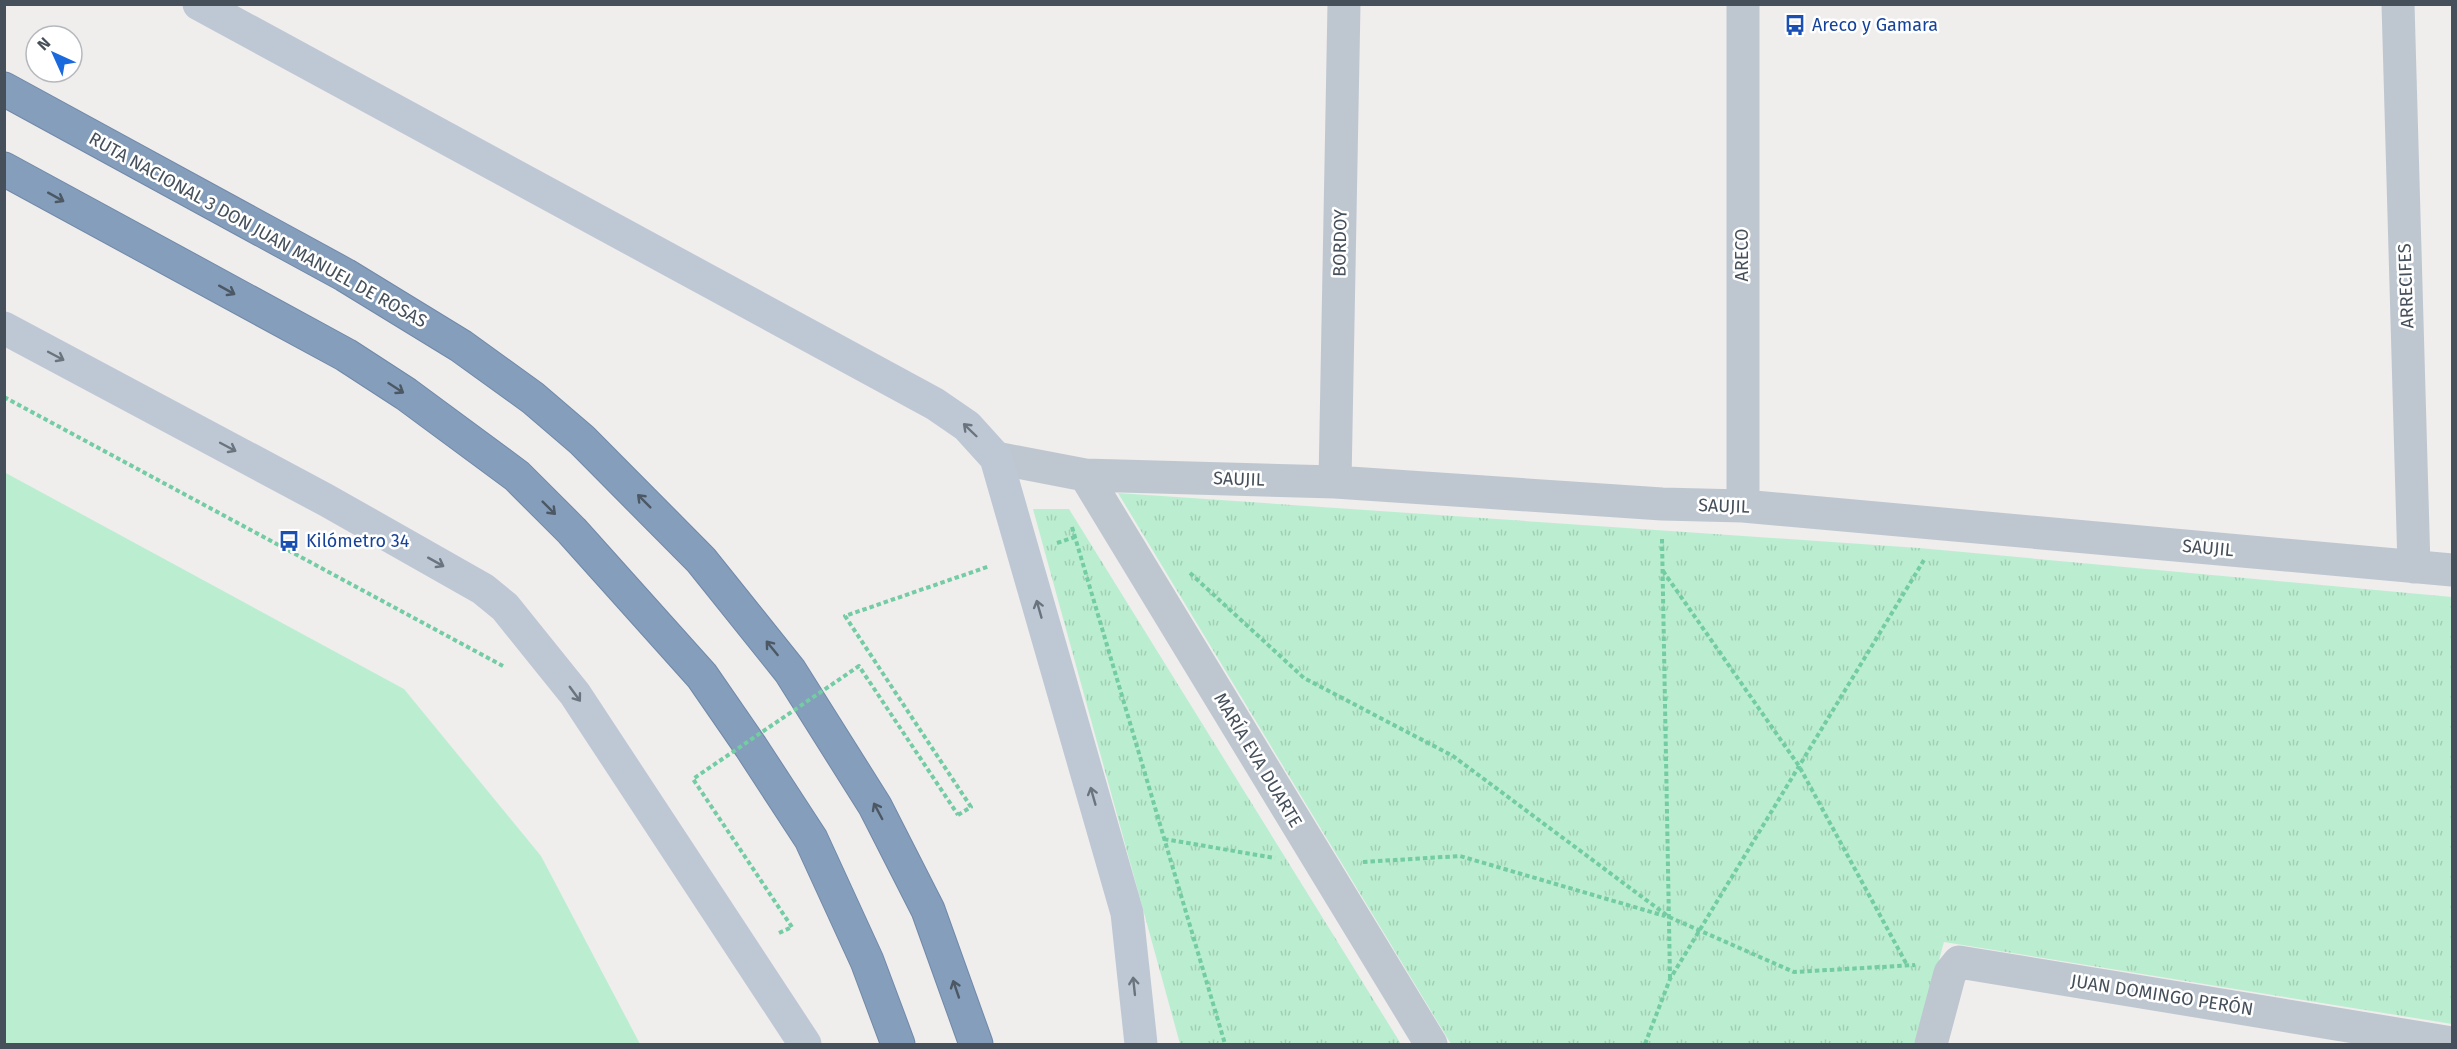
<svg xmlns="http://www.w3.org/2000/svg" width="2457" height="1049" font-family="'Fira Sans',sans-serif">
<defs>
<pattern id="park-tufts" width="24" height="20" patternUnits="userSpaceOnUse" patternTransform="scale(1.5)"><rect width="24" height="20" fill="#bbeed0"/><path d="M3 7l-1-3M5 7V3M7 7l1-3M15 17l-1-3M17 17v-4M19 17l1-3" fill="none" stroke="#a2ceb5"/></pattern>
</defs>
<rect width="100%" height="100%" fill="#f0eded"/>
<path fill="#bbeed0" d="M 4,472 L 404,689 L 541,856 L 640,1044 L 5,1044 Z"/>
<path fill="url(#park-tufts)" d="M 1118,493 L 1919,548 L 2452,597 L 2452,1024 L 1944,942 L 1916,1044 L 1451,1044 Z
M 1033,509 L 1069,509 L 1401,1044 L 1180,1044 Z"/>
<g fill="none" stroke-linecap="round" stroke-linejoin="round">
<defs>
<path id="highway" d="M 4,89 L 345,275 L 461,346 L 533,398 L 582,440 L 701,560 L 790,671 L 875,806 L 928,910 L 976,1044
M 4,169 L 346,355 L 406,394 L 517,476 L 572,531 L 702,676 L 751,747 L 811,839 L 867,961 L 898,1044"/>
</defs>
<use href="#highway" stroke="#7089a8" stroke-width="35"/>
<path stroke="#73cca3" stroke-width="4" stroke-dasharray="4.5 3" stroke-linecap="butt" d="M 4,397 L 503,666
M 1072,527 L 1225,1044
M 1662,539 L 1670,978
M 1057,543 L 1078,536
M 1663,571 L 1799,766 L 1907,965
M 1190,573 L 1304,678 L 1453,756 L 1669,917 L 1794,972 L 1915,965
M 958,815 L 971,807 L 845,616 L 990,566
M 1164,839 L 1275,858
M 1363,862 L 1460,856 L 1665,916
M 779,933 L 792,927
M 1645,1044 L 1670,979 L 1924,560"/>
<path stroke="#bec7d0" stroke-width="33" d="M 2398,4 L 2414,567
M 996,458 L 1085,475 L 1335,482 L 1662,504 L 1743,506 L 2452,570
M 1085,475 L 1431,1044
M 1335,482 L 1344,4
M 1743,506 L 1743,4
M 1931,1044 L 1950,973 L 1959,962 L 2452,1043"/>
<path stroke="#bec8d4" stroke-width="33" d="M 199,4 L 935,404 L 967,426 L 996,458 L 1127,913 L 1141,1044
M 4,328 L 326,500 L 483,589 L 505,607 L 575,694 L 805,1044"/>
<use href="#highway" stroke="#859ebc" stroke-width="33"/>
<path stroke="#73cca3" stroke-width="4" stroke-dasharray="4.5 3" stroke-linecap="butt" d="M 792,927 L 693,779 L 859,666 L 958,815"/>
</g>
<defs><path id="oneway-shaft" d="M-6 0H5M1.5-3L5.5 0L1.5 3" fill="none" stroke-width="1.6" stroke-linecap="round" stroke-linejoin="round" transform="scale(1.5)"/></defs>
<g stroke="#4c5864">
<use href="#oneway-shaft" transform="translate(56 197) rotate(29)"/>
<use href="#oneway-shaft" transform="translate(227 290) rotate(29)"/>
<use href="#oneway-shaft" transform="translate(396 388) rotate(33)"/>
<use href="#oneway-shaft" transform="translate(644 501) rotate(-135)"/>
<use href="#oneway-shaft" transform="translate(549 508) rotate(45)"/>
<use href="#oneway-shaft" transform="translate(772 648) rotate(-129)"/>
<use href="#oneway-shaft" transform="translate(878 811) rotate(-118)"/>
<use href="#oneway-shaft" transform="translate(956 989) rotate(-109)"/>
</g>
<g stroke="#6a747f">
<use href="#oneway-shaft" transform="translate(56 356) rotate(28)"/>
<use href="#oneway-shaft" transform="translate(970 430) rotate(-136)"/>
<use href="#oneway-shaft" transform="translate(228 447) rotate(28)"/>
<use href="#oneway-shaft" transform="translate(436 562) rotate(29)"/>
<use href="#oneway-shaft" transform="translate(1039 609) rotate(-106)"/>
<use href="#oneway-shaft" transform="translate(575 694) rotate(54)"/>
<use href="#oneway-shaft" transform="translate(1093 796) rotate(-106)"/>
<use href="#oneway-shaft" transform="translate(1134 986) rotate(-96)"/>
</g>
<defs>
<symbol id="bus-bare" viewBox="-9 -9 18 18"><path d="M-5-6H5V4H4V6H2V4H-2V6H-4V4H-5ZM-3.5-4V0h7V-4ZM-3.5 1.2v1.5H-2V1.2ZM2 1.2v1.5H3.5V1.2Z" fill="#1a4fb4" stroke="#fff" stroke-width="2.5" paint-order="stroke"/></symbol>
</defs>
<g fill-rule="evenodd">
<use href="#bus-bare" x="1780" y="10" width="30" height="30"/>
<use href="#bus-bare" x="274" y="526" width="30" height="30"/>
</g>
<g text-anchor="middle" dominant-baseline="central" stroke-width="5" stroke-linejoin="round" paint-order="stroke">
<g font-size="18" fill="#164399" stroke="#fff" text-anchor="start">
<text x="1812" y="25">Areco y Gamara</text>
<text x="306" y="541">Kilómetro 34</text>
</g>
<g font-size="18" fill="#46505a" stroke="#fff">
<text transform="translate(258 230) rotate(29)">RUTA NACIONAL 3 DON JUAN MANUEL DE ROSAS</text>
<text transform="translate(1340 243) rotate(-89)">BORDOY</text>
<text transform="translate(1742 255) rotate(-90)">ARECO</text>
<text transform="translate(2406 286) rotate(-92)">ARRECIFES</text>
<text transform="translate(1239 479) rotate(2)">SAUJIL</text>
<text transform="translate(1724 506) rotate(2)">SAUJIL</text>
<text transform="translate(2208 548) rotate(5)">SAUJIL</text>
<text transform="translate(1258 760) rotate(59)">MARÍA EVA DUARTE</text>
<text transform="translate(2162 995) rotate(9)">JUAN DOMINGO PERÓN</text>
</g>
</g>
<rect width="2457" height="1049" fill="none" stroke="#46505a" stroke-width="12"/>
<g transform="translate(54 54) rotate(315)"><circle r="28" fill="#ffffff" stroke="#b5b9bd" stroke-width="1.5"/>
<path d="M0-4.5L10 22L0 15L-10 22Z" fill="#1a6add"/>
<text y="-9" font-size="16" font-weight="bold" text-anchor="middle" fill="#46505a">N</text>
</g>
</svg>
